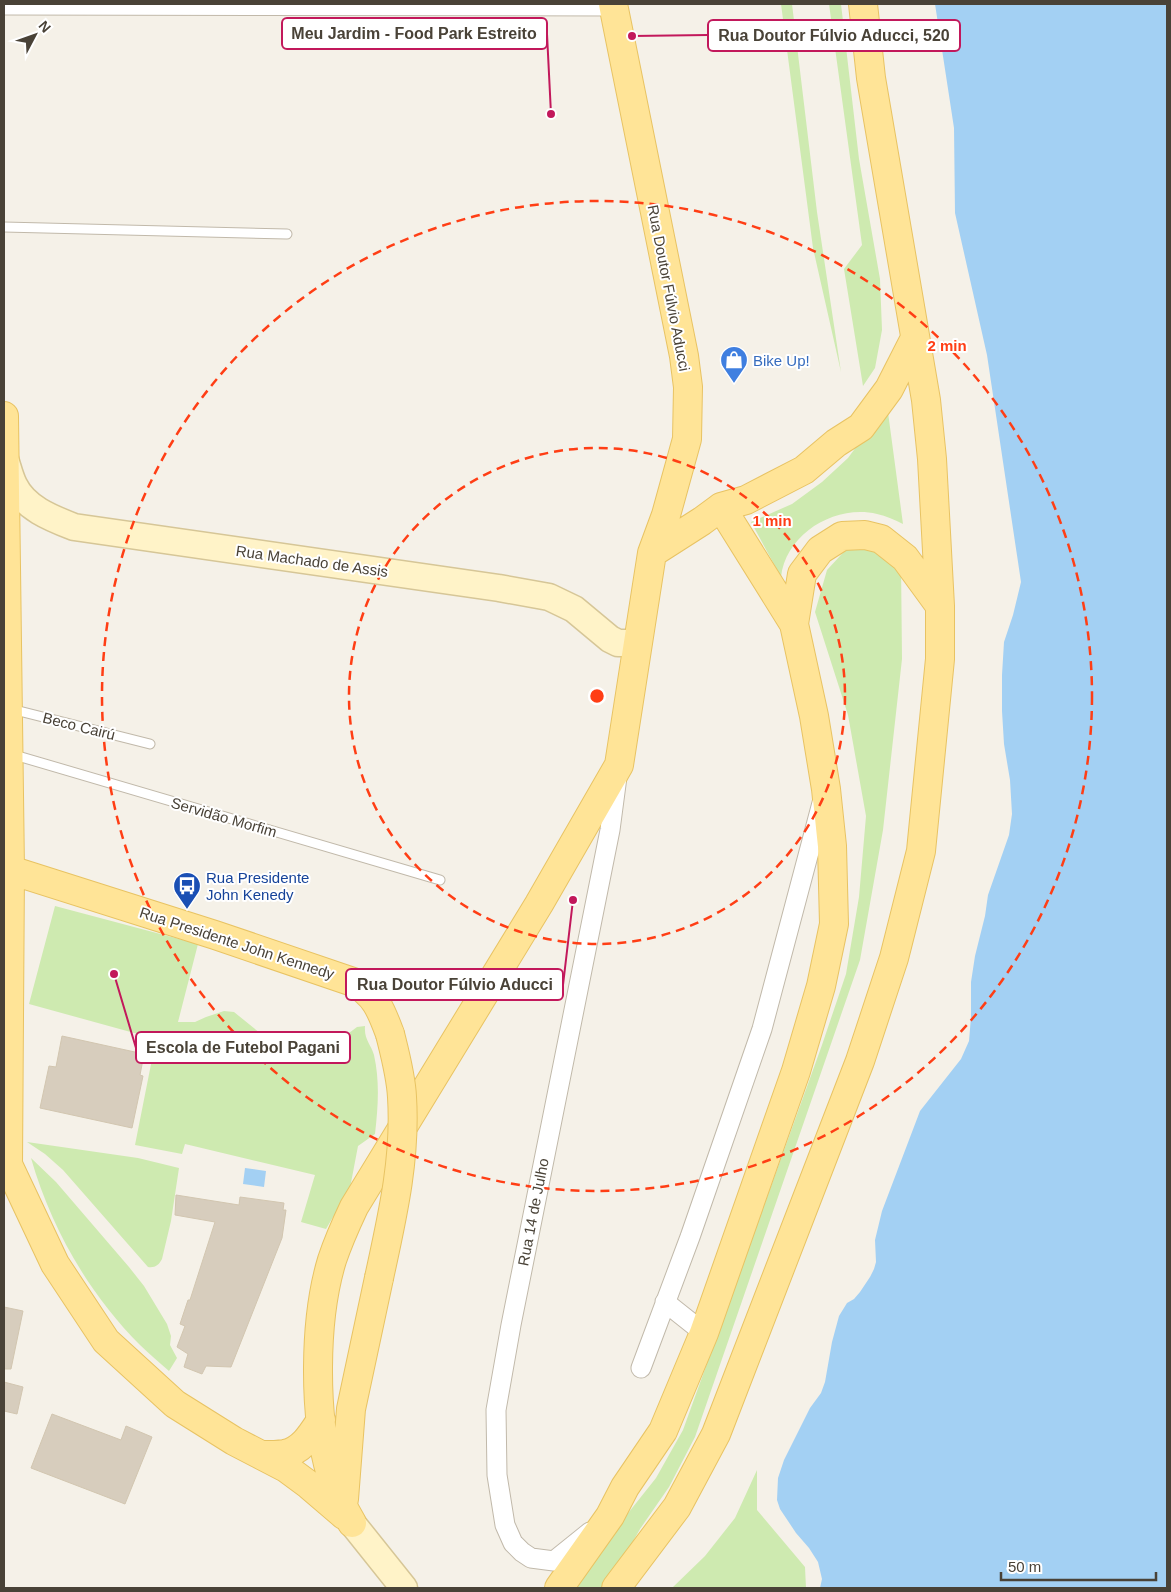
<svg xmlns="http://www.w3.org/2000/svg" width="1171" height="1592" font-family="Helvetica,sans-serif">
<rect width="100%" height="100%" fill="#f5f1e8"/>
<path fill="#ceeab0" d="M 781,4 L 792,4 L 817,212 L 841,372 L 813,248 Z
M 829,4 L 841,4 L 859,159 L 880,279 L 882,330 L 875,368 L 863,386 L 844,269 L 862,245 Z
M 887,405 L 903,524 C 895,520 886,516 877,514 C 836,504 786,533 781,577 L 751,522 L 792,504 L 822,482 L 848,458 Z
M 852,543 L 876,543 L 901,563 L 902,659 L 883,830 L 860,960 L 695,1437 L 669,1487 L 640,1529 L 607,1588 L 552,1588 L 621,1522 L 656,1478 L 683,1430 L 822,1045 L 846,974 L 859,897 L 866,816 L 848,715 L 815,612 L 827,570 Z
M 55,906 L 198,944 L 178,1022 L 195,1022 L 206,1017 L 224,1011 L 234,1012 L 265,1037 L 273,1037 L 281,1041 L 291,1041 L 304,1047 L 312,1045 L 325,1048 L 335,1047 L 343,1042 L 349,1033 L 357,1027 L 365,1026 C 364,1040 371,1044 374,1055 C 380,1082 378,1107 375,1134 L 358,1146 L 350,1188 L 326,1229 L 301,1222 L 315,1175 L 185,1144 L 182,1154 L 135,1145 L 156,1039 L 29,1004 Z
M 27,1142 L 138,1158 L 179,1168 L 171,1221 L 162,1259 C 159,1265 155,1268 148,1267 L 63,1170 L 45,1154 Z
M 31,1158 L 56,1182 L 129,1267 L 144,1286 L 167,1324 L 171,1336 L 170,1345 L 177,1358 L 169,1371 C 159,1362 149,1354 140,1345 C 89,1294 51,1228 31,1158 Z
M 757,1470 L 757,1510 L 805,1567 L 806,1588 L 672,1588 L 705,1556 L 735,1518 Z"/>
<path fill="#a3d0f3" d="M 935,4 L 1167,4 L 1167,1588 L 820,1588 L 822,1579 L 818,1562 L 809,1548 L 796,1533 L 780,1509 L 777,1500 L 778,1478 L 784,1460 L 810,1408 L 821,1393 L 825,1382 L 832,1342 L 839,1316 L 847,1303 L 854,1299 L 860,1292 L 870,1277 L 874,1269 L 876,1262 L 875,1240 L 882,1211 L 920,1111 L 961,1059 L 969,1041 L 971,1017 L 971,982 L 975,956 L 985,916 L 988,895 L 1009,835 L 1012,814 L 1010,780 L 1004,744 L 1002,711 L 1002,675 L 1004,642 L 1013,615 L 1021,582 L 987,355 L 955,213 L 954,128 Z
M 245,1168 L 266,1171 L 264,1187 L 243,1184 Z"/>
<path fill="#d7cdbd" stroke="#d2c6b0" d="M 62,1036 L 144,1054 L 140,1075 L 143,1076 L 132,1128 L 40,1108 L 49,1066 L 56,1067 Z
M 176,1195 L 239,1205 L 240,1197 L 284,1203 L 283,1210 L 286,1210 L 282,1238 L 231,1367 L 206,1366 L 202,1374 L 184,1367 L 188,1354 L 177,1347 L 185,1326 L 180,1324 L 188,1300 L 190,1300 L 215,1222 L 175,1215 Z
M 4,1307 L 23,1311 L 11,1369 L 4,1369 Z
M 4,1382 L 23,1387 L 17,1414 L 4,1411 Z
M 52,1414 L 121,1440 L 126,1426 L 152,1437 L 125,1504 L 31,1468 Z"/>
<g fill="none" stroke-linecap="round" stroke-linejoin="round">
<defs>
<path id="lane" d="M 4,227 L 287,234
M 11,709 L 150,744
M 11,754 L 440,880"/>
<path id="street" d="M 4,5 L 613,6
M 665,1302 L 704,1333
M 641,1368 L 690,1237 L 762,1029 L 822,803
M 590,1532 L 554,1561 L 531,1558 L 522,1552 L 513,1543 L 505,1525 L 497,1475 L 496,1410 L 511,1325 L 610,830 L 617,777"/>
<path id="secondary" d="M 5,459 C 8,468 10,477 14,485 C 25,508 51,518 74,527 L 499,588 L 549,597 L 574,609 L 610,639 L 618,643 L 627,643 L 638,641
M 352,1523 L 404,1588"/>
<path id="primary" d="M 4,416 L 10,870 L 8,1165
M 652,553 L 702,521 L 721,507 L 746,500 L 804,470 L 836,443 L 861,427 L 889,389 L 915,338
M 794,624 L 802,574 L 820,550 L 842,536 L 865,535 L 881,539 L 905,558 L 940,606
M 4,868 L 215,935 L 353,982 C 376,995 381,1010 390,1034
M 4,1156 L 55,1264 L 106,1341 L 175,1404 L 234,1441 L 286,1468 L 309,1485 L 344,1515
M 261,1455 C 268,1455 277,1455 284,1454 C 302,1451 312,1434 321,1420
M 344,1499 L 351,1409 L 379,1278
M 352,1523 C 343,1508 336,1492 331,1475 C 313,1415 314,1319 332,1260 C 338,1242 346,1224 354,1207 L 539,904 L 619,765 L 652,553 L 666,515 L 687,439 L 688,387 L 684,356 L 613,4
M 559,1588 L 610,1516 L 625,1487 L 663,1431 L 704,1333 L 796,1071 L 821,986 L 834,924 L 832,846 L 826,789 L 814,716 L 794,624 L 721,507
M 616,1588 L 677,1507 L 716,1434 L 860,1061 L 894,958 L 921,851 L 940,659 L 940,606 L 932,459 L 926,400 L 871,78 L 863,4"/>
</defs>
<use href="#lane" stroke="#c1b9aa" stroke-width="11"/>
<use href="#street" stroke="#c1b9aa" stroke-width="21"/>
<use href="#secondary" stroke="#d6c697" stroke-width="29"/>
<use href="#primary" stroke="#e8c363" stroke-width="30"/>
<use href="#lane" stroke="#fff" stroke-width="9"/>
<use href="#street" stroke="#fff" stroke-width="19"/>
<use href="#secondary" stroke="#fff3c8" stroke-width="26"/>
<use href="#primary" stroke="#ffe497" stroke-width="28"/>
<defs>
<path id="primary-bridge" d="M 379,1278 C 392,1218 406,1159 402,1097 C 401,1076 395,1054 390,1034"/>
</defs>
<use href="#primary-bridge" stroke="#e8c363" stroke-width="30" stroke-linecap="butt"/>
<use href="#primary-bridge" stroke="#ffe497" stroke-width="28"/>
</g>
<g fill="none" stroke="#ff3e15" stroke-width="2.5" stroke-dasharray="9 6">
<circle cx="597" cy="696" r="248"/>
<circle cx="597" cy="696" r="495"/>
</g>
<defs>
<symbol id="shop-pin" viewBox="-11 -11 22 30"><path d="M0 17L-7.5 6A9.5 9.5 0 1 1 7.5 6Z" fill="#3f7fe0" stroke="#fff"/><path d="M-5-2.5h2.3a2.7 3.5 0 0 1 5.4 0H5L5.5 6h-11ZM-1.5-2.5h3a1.5 2.3 0 0 0-3 0Z" fill="#fff"/></symbol>
<symbol id="bus-pin" viewBox="-11 -11 22 30"><path d="M0 17L-7.5 6A9.5 9.5 0 1 1 7.5 6Z" fill="#1a4fb4" stroke="#fff"/><path d="M-5-6H5V4H4V6H2V4H-2V6H-4V4H-5ZM-3.5-4V0h7V-4ZM-3.5 1.2v1.5H-2V1.2ZM2 1.2v1.5H3.5V1.2Z" fill="#fff"/></symbol>
</defs>
<g fill-rule="evenodd">
<use href="#shop-pin" x="718" y="344" width="32" height="43"/>
<use href="#bus-pin" x="171" y="870" width="32" height="43"/>
</g>
<g text-anchor="middle" dominant-baseline="central" stroke-width="4" stroke-linejoin="round" paint-order="stroke">
<g font-size="15" fill="#494237" stroke="#fff">
<text transform="translate(669 288) rotate(79)">Rua Doutor Fúlvio Aducci</text>
<text transform="translate(312 561) rotate(8)">Rua Machado de Assis</text>
<text transform="translate(79 726) rotate(14)">Beco Cairú</text>
<text transform="translate(224 817) rotate(16)">Servidão Morfim</text>
<text transform="translate(237 943) rotate(18)">Rua Presidente John Kennedy</text>
<text transform="translate(533 1212) rotate(-79)">Rua 14 de Julho</text>
</g>
<g font-size="15" fill="#366cbe" stroke="#fff" text-anchor="start">
<text x="753" y="360">Bike Up!</text>
</g>
<g font-size="15" fill="#164399" stroke="#fff" text-anchor="start">
<text x="206" y="877">Rua Presidente<tspan x="206" dy="17">John Kenedy</tspan></text>
</g>
</g>
<circle cx="597" cy="696" r="8" fill="#ff3e15" stroke="#fff" stroke-width="2.5"/>
<g font-size="15" text-anchor="middle" font-weight="bold" fill="#ff3e15" stroke="#fff" stroke-width="4" stroke-linejoin="round" paint-order="stroke">
<text x="947" y="351">2 min</text>
<text x="772" y="526">1 min</text>
</g>
<path fill="none" stroke="#c2185b" stroke-width="2" d="M551 114L547 34M632 36L708 35M573 900L563 985M114 974L136 1048"/>
<g fill="#c2185b" stroke="#fff" stroke-width="2">
<circle cx="551" cy="114" r="5"/>
<circle cx="632" cy="36" r="5"/>
<circle cx="573" cy="900" r="5"/>
<circle cx="114" cy="974" r="5"/>
</g>
<g fill="#fff" stroke="#c2185b" stroke-width="2">
<rect x="282" y="18" width="265" height="31" rx="5"/>
<rect x="708" y="20" width="252" height="31" rx="5"/>
<rect x="346" y="969" width="217" height="31" rx="5"/>
<rect x="136" y="1032" width="214" height="31" rx="5"/>
</g>
<g font-size="16" text-anchor="middle" font-weight="bold" fill="#494237">
<text x="414" y="39">Meu Jardim - Food Park Estreito</text>
<text x="834" y="41">Rua Doutor Fúlvio Aducci, 520</text>
<text x="455" y="990">Rua Doutor Fúlvio Aducci</text>
<text x="243" y="1053">Escola de Futebol Pagani</text>
</g>
<rect width="1171" height="1592" fill="none" stroke="#494237" stroke-width="10"/>
<g transform="translate(35 35) rotate(49)" stroke="#ffffff" stroke-width="4" paint-order="stroke">
<path d="M0-4L9 19L0 12L-9 19Z" fill="#494237"/>
<text y="-8" font-size="14" font-weight="bold" text-anchor="middle" fill="#494237">N</text>
</g>
<path d="M1001 1572v8h155v-8" fill="none" stroke="#494237" stroke-width="2.5"/>
<text x="1008" y="1572" font-size="15" fill="#494237" stroke="#ffffff" stroke-width="4" paint-order="stroke">50 m</text>
</svg>
